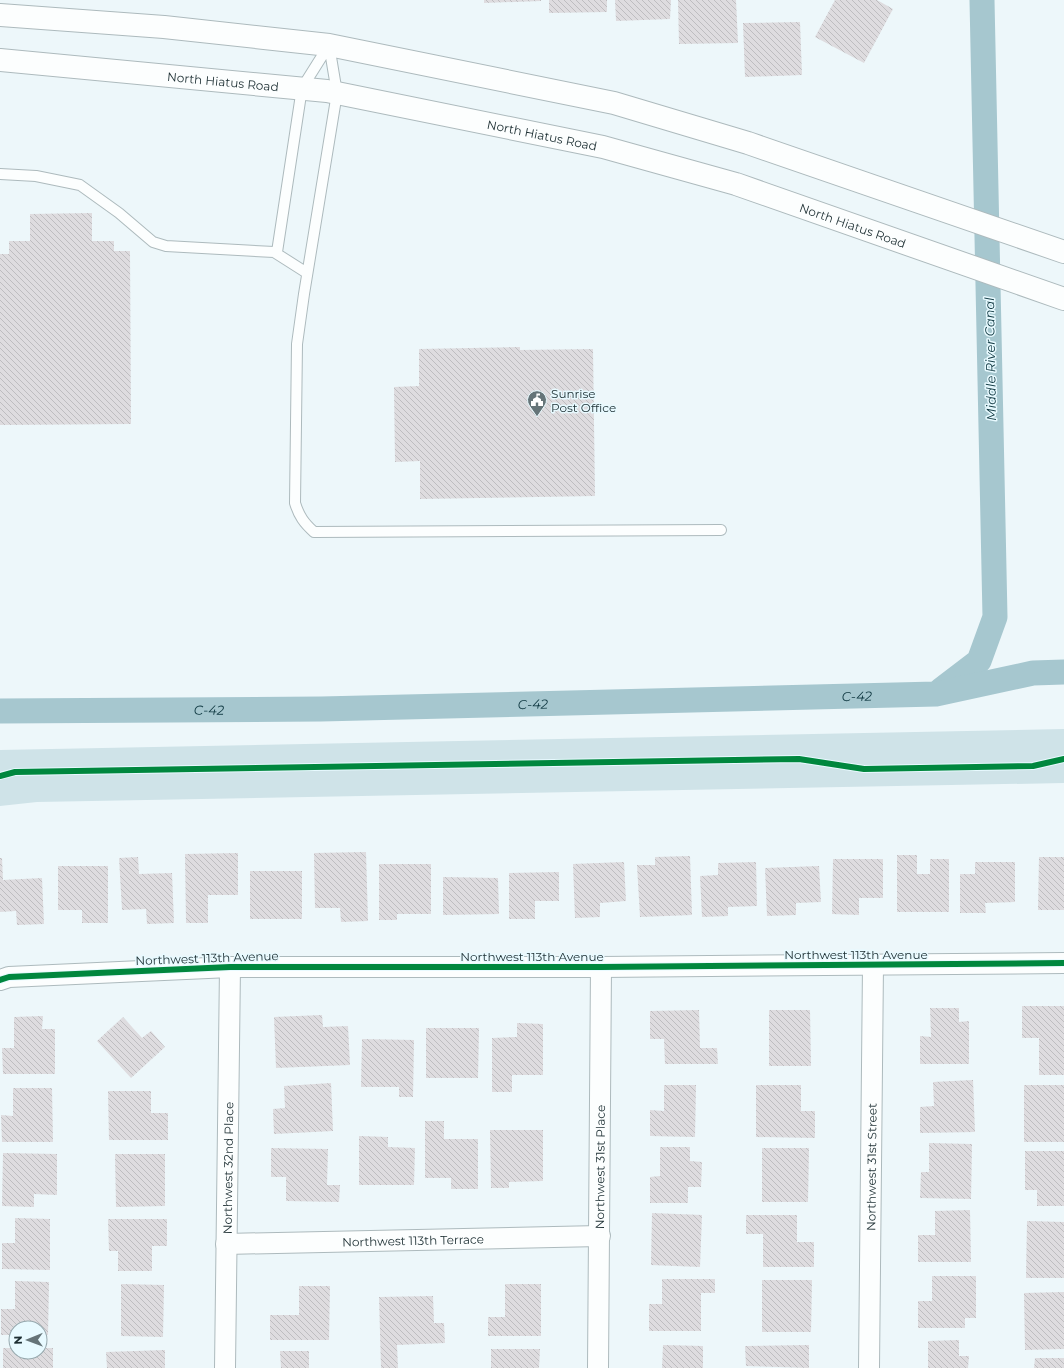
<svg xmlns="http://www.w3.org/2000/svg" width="1064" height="1368" font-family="Montserrat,sans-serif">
<defs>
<pattern id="building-back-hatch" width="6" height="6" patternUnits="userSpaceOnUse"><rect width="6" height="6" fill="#dedcdf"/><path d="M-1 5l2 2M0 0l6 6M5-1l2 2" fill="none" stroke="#bebdc0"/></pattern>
</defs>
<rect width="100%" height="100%" fill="#edf7fa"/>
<path fill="#cfe3e8" d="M 1064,729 L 1064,783 L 37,802 L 0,806 L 0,750 Z"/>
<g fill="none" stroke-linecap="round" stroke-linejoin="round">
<g stroke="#a6c7cf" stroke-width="25">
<path d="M 941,690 L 979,661 L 995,617 L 982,0"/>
<path id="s1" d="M 0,711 L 321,709 L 936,694 L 1033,673 L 1064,672"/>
</g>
</g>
<path fill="url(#building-back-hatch)" d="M 484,0 L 541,0 L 541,1 L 484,3 Z
M 549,0 L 607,0 L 607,12 L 549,13 Z
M 615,0 L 671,0 L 670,19 L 616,21 Z
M 678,0 L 736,0 L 738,43 L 679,44 Z
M 835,0 L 877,0 L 893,9 L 864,63 L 815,37 Z
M 800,22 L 802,75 L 745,77 L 743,23 Z
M 92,213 L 92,241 L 114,241 L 114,251 L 130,251 L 131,424 L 0,425 L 0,254 L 9,254 L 9,241 L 30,241 L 30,214 Z
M 520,347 L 520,350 L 593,349 L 595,496 L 420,499 L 420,461 L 395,462 L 394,387 L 419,386 L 419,349 Z
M 366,852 L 368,921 L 341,922 L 340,908 L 315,908 L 314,853 Z
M 238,853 L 238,895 L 208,895 L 208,923 L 186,923 L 185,854 Z
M 897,855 L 917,855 L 917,874 L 930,874 L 930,859 L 949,859 L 949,912 L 897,912 Z
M 690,856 L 692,915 L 640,917 L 637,865 L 655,865 L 655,857 Z
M 138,857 L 139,874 L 172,873 L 174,923 L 147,924 L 146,909 L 122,910 L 119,858 Z
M 1039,857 L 1064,857 L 1064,910 L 1038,910 Z
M 0,858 L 2,858 L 3,880 L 42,878 L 44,924 L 17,925 L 16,911 L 0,912 Z
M 833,859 L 883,859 L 883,898 L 859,898 L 859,915 L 832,914 Z
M 624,862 L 626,901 L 600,903 L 600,917 L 575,918 L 573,864 Z
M 756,862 L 757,906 L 728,907 L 728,916 L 702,917 L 700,876 L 718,875 L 718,863 Z
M 975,862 L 1015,862 L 1015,902 L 985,903 L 986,913 L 960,913 L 960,874 L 975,874 Z
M 379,864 L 431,864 L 431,914 L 397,914 L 397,920 L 379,920 Z
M 58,866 L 108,866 L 108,923 L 82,923 L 82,910 L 58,910 Z
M 819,866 L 821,902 L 796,903 L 796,915 L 767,916 L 765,868 Z
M 250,871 L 302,871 L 302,919 L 250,919 Z
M 559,872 L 559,901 L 535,901 L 535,919 L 509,919 L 509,873 Z
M 443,877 L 498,878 L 499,914 L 443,915 Z
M 1022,1006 L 1064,1006 L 1064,1075 L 1039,1075 L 1039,1038 L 1022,1038 Z
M 930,1008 L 959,1008 L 959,1022 L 969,1021 L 969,1064 L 920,1064 L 920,1036 L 931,1037 Z
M 699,1010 L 700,1048 L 717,1048 L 718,1064 L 665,1064 L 664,1039 L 650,1039 L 650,1011 Z
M 769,1010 L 810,1010 L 811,1066 L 769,1066 Z
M 322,1015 L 323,1027 L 348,1026 L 350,1065 L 276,1068 L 274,1017 Z
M 43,1016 L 42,1029 L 55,1029 L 55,1074 L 3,1074 L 2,1048 L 14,1048 L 14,1017 Z
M 123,1017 L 142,1038 L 151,1031 L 165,1047 L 131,1078 L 97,1041 Z
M 517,1023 L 543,1024 L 543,1075 L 512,1075 L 512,1092 L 492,1092 L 492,1038 L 517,1037 Z
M 426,1028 L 479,1028 L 478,1078 L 426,1078 Z
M 362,1039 L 414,1040 L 413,1097 L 399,1097 L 399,1087 L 361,1087 Z
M 973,1080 L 975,1132 L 920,1133 L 920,1107 L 934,1106 L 933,1082 Z
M 331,1083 L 333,1131 L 274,1134 L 273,1109 L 285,1108 L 284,1086 Z
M 664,1085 L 696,1085 L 695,1137 L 650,1136 L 650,1110 L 664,1111 Z
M 756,1085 L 801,1085 L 801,1111 L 815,1111 L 815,1138 L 756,1137 Z
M 1024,1085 L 1064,1085 L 1064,1142 L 1024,1142 Z
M 13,1088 L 52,1088 L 53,1142 L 2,1142 L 1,1115 L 13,1116 Z
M 108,1091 L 151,1091 L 151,1113 L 168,1113 L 168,1140 L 109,1140 Z
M 425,1121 L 444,1121 L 444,1139 L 478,1139 L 478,1189 L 451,1189 L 451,1178 L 425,1178 Z
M 490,1130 L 543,1130 L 543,1181 L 509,1182 L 509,1188 L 491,1188 Z
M 359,1136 L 388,1137 L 388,1147 L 415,1148 L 414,1185 L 359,1185 Z
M 929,1143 L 972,1144 L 971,1199 L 920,1198 L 921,1172 L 929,1172 Z
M 660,1147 L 690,1147 L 690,1161 L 702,1162 L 701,1187 L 688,1187 L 688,1203 L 650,1203 L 650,1177 L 660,1176 Z
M 271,1148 L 328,1149 L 327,1185 L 340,1185 L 339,1202 L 286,1201 L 286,1177 L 271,1177 Z
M 762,1148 L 809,1148 L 808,1202 L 762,1202 Z
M 1025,1151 L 1064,1151 L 1064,1206 L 1037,1206 L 1037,1190 L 1025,1190 Z
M 3,1153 L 57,1154 L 57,1195 L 34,1194 L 34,1207 L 2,1206 Z
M 115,1154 L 165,1154 L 165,1206 L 116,1207 Z
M 970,1210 L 971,1262 L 918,1262 L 918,1235 L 935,1235 L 935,1211 Z
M 652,1213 L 702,1215 L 700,1267 L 651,1265 Z
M 746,1215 L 797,1215 L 797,1242 L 814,1242 L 814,1267 L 763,1267 L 763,1234 L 746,1234 Z
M 15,1218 L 50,1219 L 50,1270 L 2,1269 L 2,1243 L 15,1243 Z
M 108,1219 L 167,1219 L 167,1246 L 152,1246 L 152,1271 L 118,1271 L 118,1251 L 109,1251 Z
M 1027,1221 L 1064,1222 L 1064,1278 L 1026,1278 Z
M 932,1276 L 976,1276 L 976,1318 L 965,1318 L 965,1328 L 918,1328 L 918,1301 L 932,1301 Z
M 662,1279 L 715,1279 L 715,1293 L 701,1293 L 701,1331 L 649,1331 L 649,1304 L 662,1304 Z
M 762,1280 L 812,1280 L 811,1332 L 762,1332 Z
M 15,1281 L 49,1282 L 48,1335 L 40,1335 L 40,1328 L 16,1328 L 16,1335 L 1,1335 L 1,1309 L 15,1309 Z
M 121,1284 L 164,1285 L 163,1337 L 121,1336 Z
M 505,1284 L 541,1284 L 541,1336 L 488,1336 L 488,1317 L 505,1317 Z
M 299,1286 L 330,1286 L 329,1340 L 270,1340 L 270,1315 L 299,1315 Z
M 1064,1292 L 1064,1349 L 1025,1350 L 1024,1293 Z
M 433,1296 L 434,1323 L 444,1323 L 445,1343 L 397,1345 L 398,1368 L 381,1368 L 379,1297 Z
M 959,1340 L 959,1356 L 969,1356 L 968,1368 L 928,1368 L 928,1341 Z
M 663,1345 L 703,1346 L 703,1368 L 662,1368 Z
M 809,1345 L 809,1368 L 746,1366 L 745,1346 Z
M 3,1348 L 16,1348 L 16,1352 L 40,1352 L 40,1348 L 53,1348 L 53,1368 L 3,1368 Z
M 491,1349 L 540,1349 L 539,1368 L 491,1368 Z
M 165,1350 L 165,1368 L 107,1368 L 106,1352 Z
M 280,1351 L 309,1351 L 309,1368 L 281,1368 Z
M 1035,1358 L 1064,1358 L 1064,1368 L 1034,1368 Z"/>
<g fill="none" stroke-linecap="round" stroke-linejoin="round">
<defs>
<path id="service" d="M 0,174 L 36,176 L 80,185 L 119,213 L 153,242 L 166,246 L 274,252 L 307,273
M 277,252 L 302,88 L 329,45 L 337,93 L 304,294 L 297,344 L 295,503 C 299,516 304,523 314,532 L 721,530"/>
<g id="minor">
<path d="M 0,980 L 9,977 L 230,967 L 601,967 L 1064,963"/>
<path id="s2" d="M 226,1244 L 600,1236"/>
<path id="s3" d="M 225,1368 L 230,967"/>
<path id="s4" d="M 598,1368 L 601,967"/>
<path id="s5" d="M 869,1368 L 873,965"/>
</g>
<g id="secondary">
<path d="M 0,15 L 164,27 L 329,45 L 614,103 L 748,143 L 1064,252"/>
<path id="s6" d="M 0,60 L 327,91 L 603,147 L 736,184 L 1064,299"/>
</g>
</defs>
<use href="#service" stroke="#adbabd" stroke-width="12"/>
<use href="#minor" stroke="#adbabd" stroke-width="22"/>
<use href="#secondary" stroke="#adbabd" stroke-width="24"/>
<use href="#service" stroke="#fcfefe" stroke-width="10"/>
<use href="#minor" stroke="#fcfefe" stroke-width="20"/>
<use href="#secondary" stroke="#fcfefe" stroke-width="22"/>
<defs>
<path id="cycleway" d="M 0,776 L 15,772 L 799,759 L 864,769 L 1033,766 L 1064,759
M 0,980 L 9,977 L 230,967 L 601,967 L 1064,963"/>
</defs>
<use href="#cycleway" stroke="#e8faff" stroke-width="8"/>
<use href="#cycleway" stroke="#00873e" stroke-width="6"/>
</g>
<defs>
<symbol id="civic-pin" viewBox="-11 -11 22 30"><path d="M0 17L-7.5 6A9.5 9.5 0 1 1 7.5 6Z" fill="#657478" stroke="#e8faff"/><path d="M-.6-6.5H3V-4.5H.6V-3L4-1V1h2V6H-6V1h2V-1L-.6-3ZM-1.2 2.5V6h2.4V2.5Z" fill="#fff"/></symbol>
</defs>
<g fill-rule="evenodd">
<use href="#civic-pin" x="526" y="389" width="22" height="30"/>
</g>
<g text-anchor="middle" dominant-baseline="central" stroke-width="3" stroke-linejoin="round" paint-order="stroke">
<g font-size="12" fill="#1c2e32" stroke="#e8faff">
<text stroke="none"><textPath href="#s6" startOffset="224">North Hiatus Road</textPath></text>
<text stroke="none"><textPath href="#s6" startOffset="548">North Hiatus Road</textPath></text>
<text stroke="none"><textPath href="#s6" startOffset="872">North Hiatus Road</textPath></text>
<text x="856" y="954">Northwest 113th Avenue</text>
<text x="532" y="956">Northwest 113th Avenue</text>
<text transform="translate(207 958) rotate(-2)">Northwest 113th Avenue</text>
<text stroke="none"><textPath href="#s5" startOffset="201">Northwest 31st Street</textPath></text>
<text stroke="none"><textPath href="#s3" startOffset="200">Northwest 32nd Place</textPath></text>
<text stroke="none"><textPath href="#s4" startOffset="201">Northwest 31st Place</textPath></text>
<text stroke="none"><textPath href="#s2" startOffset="187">Northwest 113th Terrace</textPath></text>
</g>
<g font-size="12" fill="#1c2e32" stroke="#e8faff" text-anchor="start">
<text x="551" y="393">Sunrise<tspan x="551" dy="14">Post Office</tspan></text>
</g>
<g font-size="13" font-style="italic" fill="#0e3740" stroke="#e8faff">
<text transform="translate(990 359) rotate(-91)">Middle River Canal</text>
<text stroke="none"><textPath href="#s1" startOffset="857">C-42</textPath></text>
<text stroke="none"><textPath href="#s1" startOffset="533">C-42</textPath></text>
<text stroke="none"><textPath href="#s1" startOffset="209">C-42</textPath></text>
</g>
</g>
<g transform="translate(28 1340) rotate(269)"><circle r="19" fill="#e8faff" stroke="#96a8ad"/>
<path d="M0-3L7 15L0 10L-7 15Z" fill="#657478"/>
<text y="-6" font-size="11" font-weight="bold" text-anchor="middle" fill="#1c2e32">N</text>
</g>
</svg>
